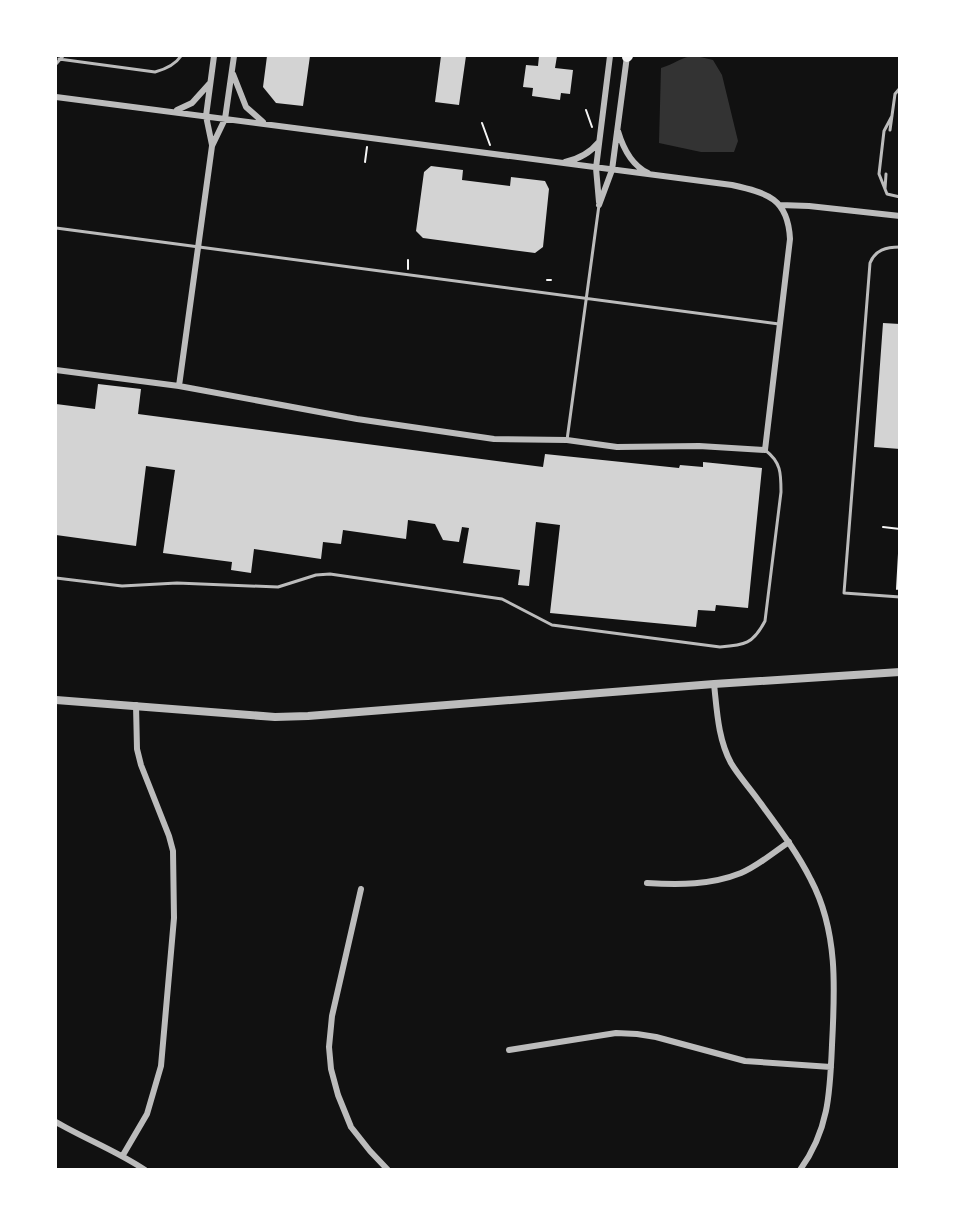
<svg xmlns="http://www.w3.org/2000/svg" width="955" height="1225" font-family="'Titillium Web',sans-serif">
<rect width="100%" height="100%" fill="#111"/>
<path fill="#333" d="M 696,56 L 713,60 L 722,75 L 738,141 L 734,152 L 701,152 L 659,143 L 661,68 C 675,64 682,56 696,56 Z"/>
<path fill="#d3d3d3" d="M 267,56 L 310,56 L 303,106 L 276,103 L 263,87 Z
M 441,56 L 466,56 L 459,105 L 435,102 Z
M 539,56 L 557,56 L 555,68 L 573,70 L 570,94 L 561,93 L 560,100 L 532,96 L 533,88 L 523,87 L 526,65 L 538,66 Z
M 431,166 L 463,170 L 462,180 L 510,186 L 511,177 L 545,181 L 549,189 L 543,247 L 535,253 L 423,238 L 416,231 L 424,172 Z
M 883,323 L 900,324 L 900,449 L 874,447 Z
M 98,384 L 141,389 L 138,414 L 543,467 L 545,454 L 679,468 L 680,465 L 703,467 L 703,462 L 762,468 L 748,608 L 716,605 L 715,611 L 698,610 L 696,627 L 550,613 L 560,525 L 536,522 L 529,586 L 518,585 L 520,570 L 463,563 L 469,528 L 462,527 L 459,542 L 443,540 L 435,524 L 408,520 L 406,539 L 343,530 L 341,544 L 323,542 L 321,559 L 254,549 L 251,573 L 231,570 L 232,562 L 163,553 L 175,470 L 146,466 L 136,546 L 56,535 L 56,404 L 95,409 Z"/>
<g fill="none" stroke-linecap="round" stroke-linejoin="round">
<path stroke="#f5f5f5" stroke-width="2" d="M 586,110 L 592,127
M 482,123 L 490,145
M 365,162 L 367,147
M 408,269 L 408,260
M 547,280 L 551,280
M 883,527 L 900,529
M 897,589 L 900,536"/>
<path stroke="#bcbcbc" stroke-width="3" d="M 59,59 L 155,72 C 166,69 175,65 181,56
M 56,64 L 63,56
M 890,130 L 895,94 L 900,88
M 886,174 L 885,189 L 887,194 L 900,197
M 885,189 L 879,174 L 884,131 L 892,116
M 56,228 L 779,324
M 900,247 C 886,247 875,250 870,263 L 844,593 L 900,597
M 567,440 L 599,205
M 56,578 L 122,586 L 177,583 L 278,587 L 316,575 L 330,574 L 502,599 L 552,625 L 720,647 C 745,645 753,644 765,621 L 781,492 C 781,473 781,462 765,450"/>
<path stroke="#bcbcbc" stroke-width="6" d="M 233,74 L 246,107 L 263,122
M 56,97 L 732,185 C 767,193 788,198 790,239 L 765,450 L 699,446 L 617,447 L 567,440 L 494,439 L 357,419 L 179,386 L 56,370
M 177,110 L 192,103 L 210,83
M 618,131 C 623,148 631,165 648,173
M 212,145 L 206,116 L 214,56
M 565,162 C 579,159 590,153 599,142
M 599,202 L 596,168 L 610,56
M 599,205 L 612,170 L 627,56
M 780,205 L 809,206 L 900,216
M 179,386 L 212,146 L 225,119 L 234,56
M 714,684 C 717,711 718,739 731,763 C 738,775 748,786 756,797 C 775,823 796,850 811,880 C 838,931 835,989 832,1045 C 830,1092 829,1130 800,1170
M 647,883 C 679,885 711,885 741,873 C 758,866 774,852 789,842
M 361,889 L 332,1016 L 329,1047 L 331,1069 L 338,1095 L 351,1127 L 370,1151 L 388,1170
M 509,1050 L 616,1033 L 637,1034 L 656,1037 L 745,1061 L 831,1067
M 56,1122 C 85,1139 117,1151 145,1170
M 123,1155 L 147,1114 L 161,1066 L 174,918 L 173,851 L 169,836 L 141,765 L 137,749 L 136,705"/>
<path stroke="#bcbcbc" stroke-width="8" d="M 56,700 L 275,717 L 308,716 L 714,684 L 900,672"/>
<path stroke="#f5f5f5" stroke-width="10" d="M 627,57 L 628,56"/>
</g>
<rect width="955" height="1225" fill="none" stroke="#ffffff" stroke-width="114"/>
</svg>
